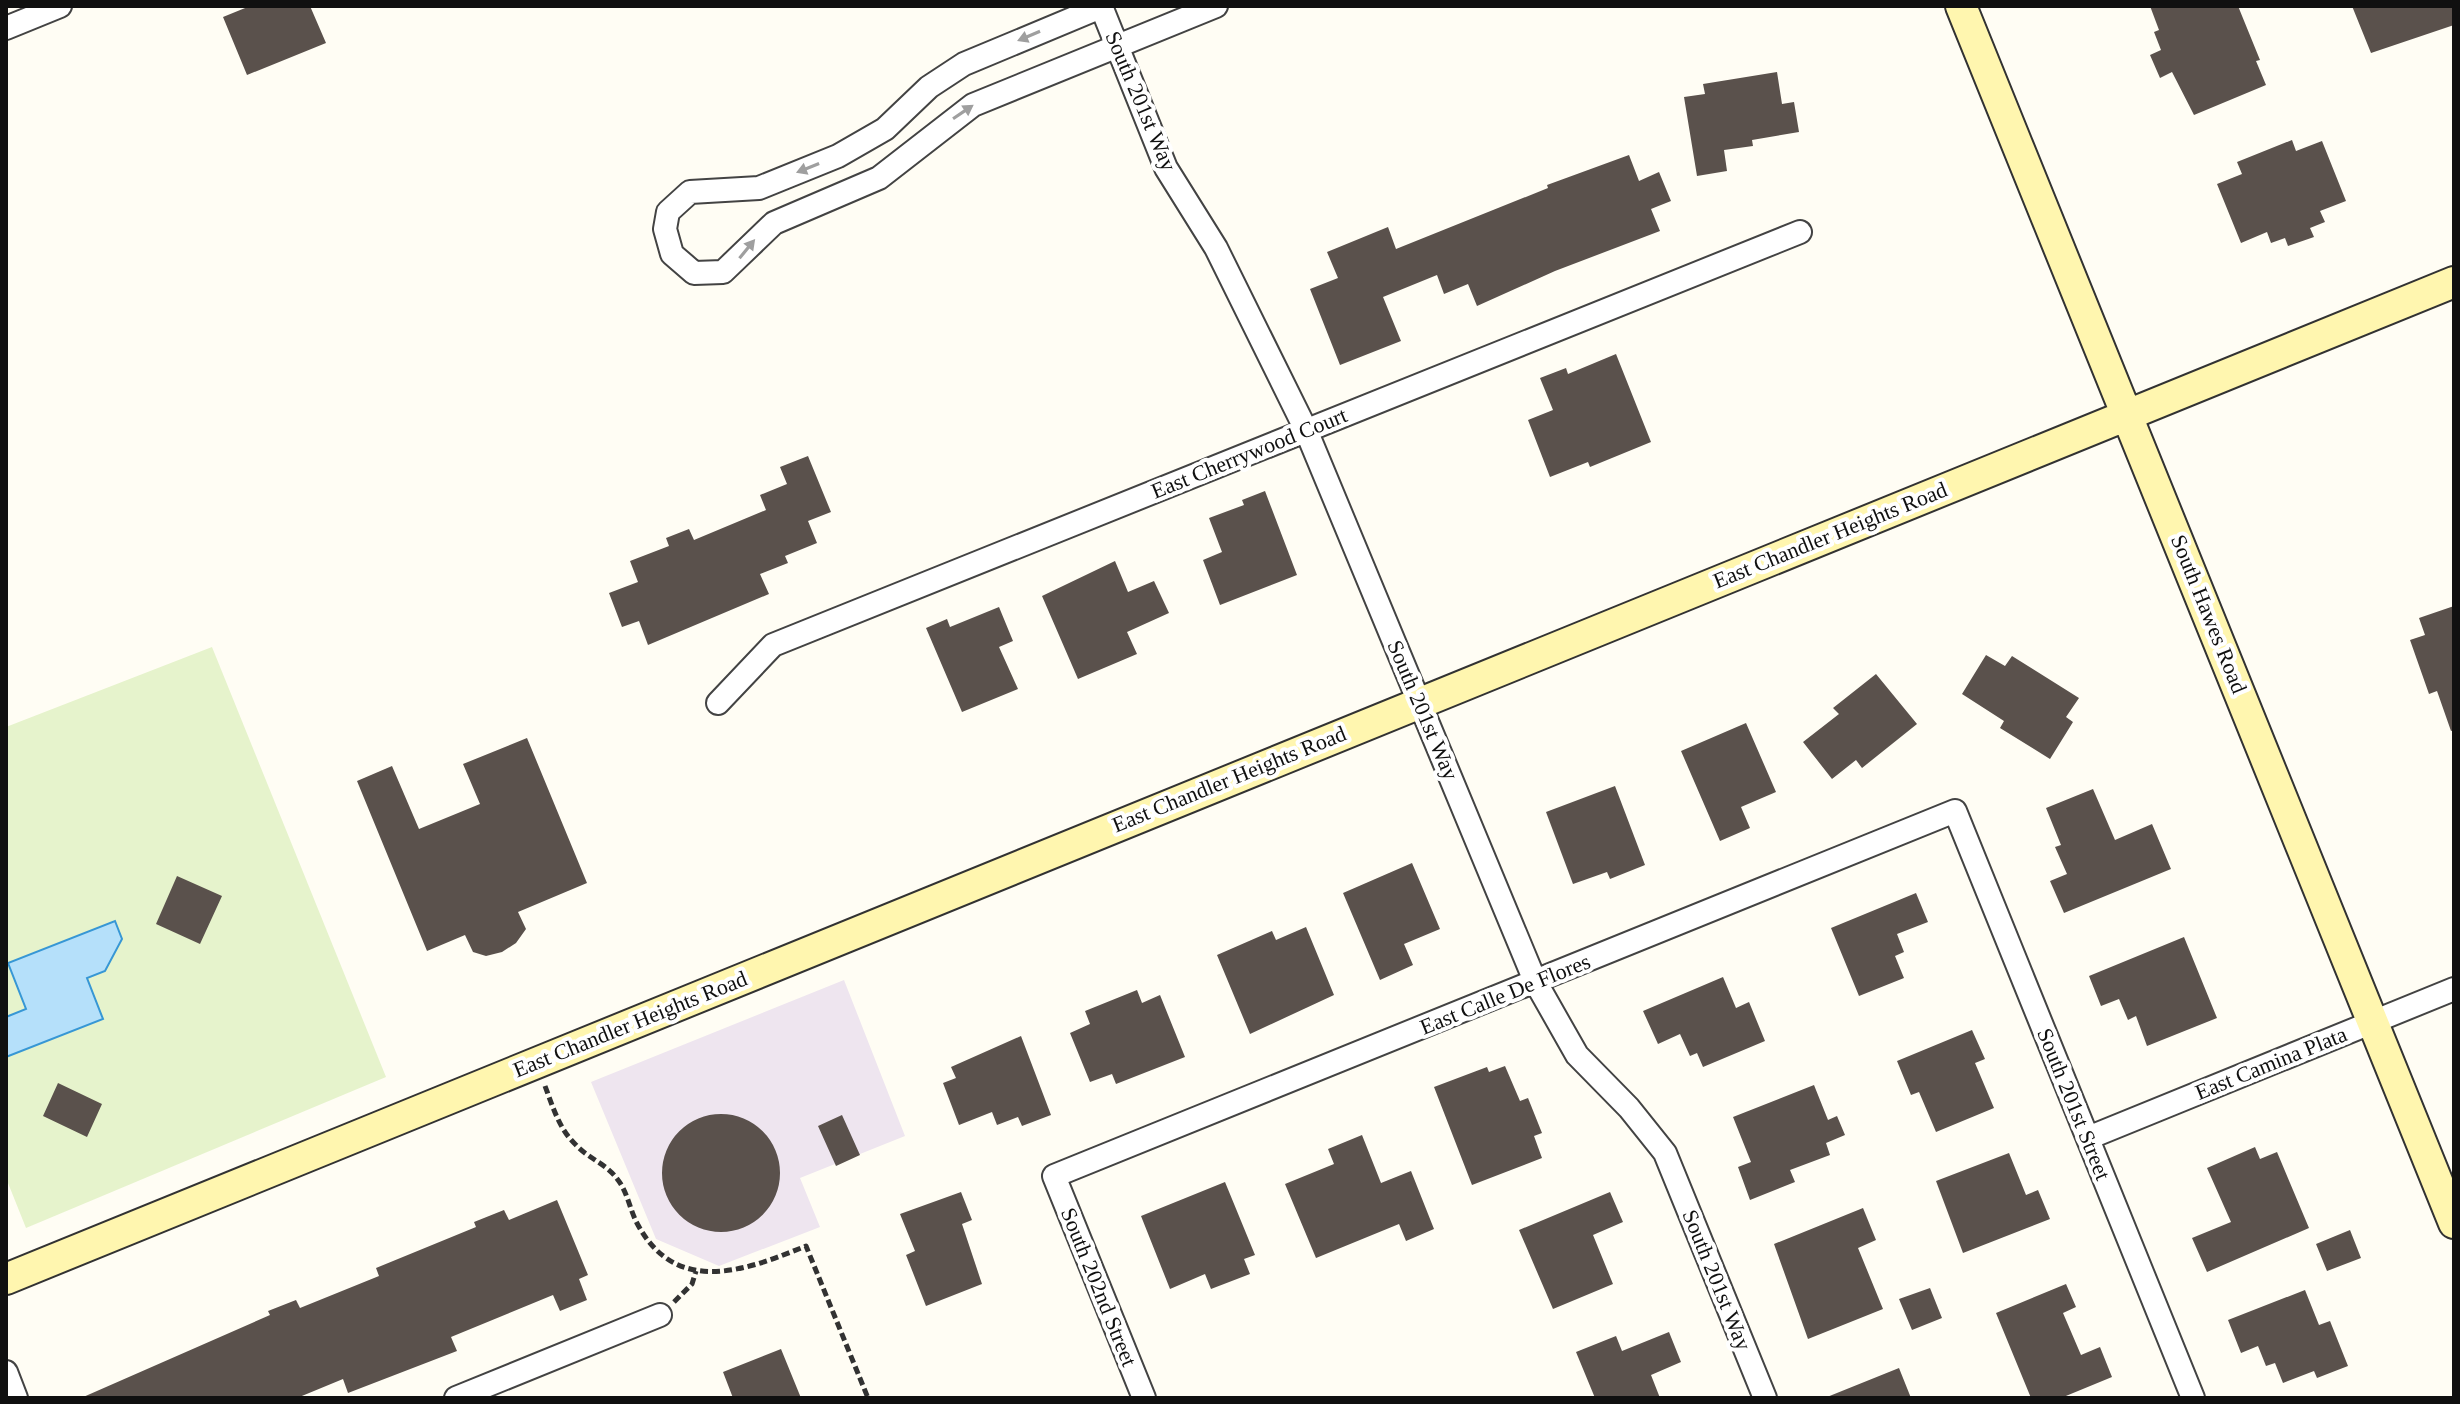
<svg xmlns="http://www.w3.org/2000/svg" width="2460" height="1404" font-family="'Times New Roman',serif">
<rect width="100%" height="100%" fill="#fffdf4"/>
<path fill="#eee5ef" d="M 844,980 L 905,1136 L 800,1178 L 820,1227 L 719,1266 L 656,1239 L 591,1082 Z"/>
<path fill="#e6f3cc" d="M 212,647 L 386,1077 L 26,1228 L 6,1178 L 6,727 Z"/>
<path fill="#b5e0fa" stroke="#3797d5" stroke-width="2" d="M 115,921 L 122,939 L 105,971 L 87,978 L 103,1019 L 6,1057 L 6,1017 L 26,1009 L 8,963 Z"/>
<path fill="#5a514c" d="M 250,6 L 310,6 L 326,43 L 247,75 L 223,17 Z
M 2150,6 L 2238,6 L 2260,60 L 2256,61 L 2266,85 L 2194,115 L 2172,72 L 2160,78 L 2150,55 L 2161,50 L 2154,32 L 2159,30 Z
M 2352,6 L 2454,6 L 2454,25 L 2371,53 Z
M 1777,72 L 1782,104 L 1794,102 L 1799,132 L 1752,140 L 1753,146 L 1724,150 L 1727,171 L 1697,176 L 1684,97 L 1705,94 L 1703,84 Z
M 2292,140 L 2296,151 L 2322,141 L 2346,201 L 2320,211 L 2325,222 L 2310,228 L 2314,237 L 2288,246 L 2285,238 L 2271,243 L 2267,232 L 2241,243 L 2217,184 L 2242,174 L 2237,162 Z
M 1629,155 L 1639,181 L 1659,172 L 1671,201 L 1651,209 L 1660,231 L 1555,271 L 1477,306 L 1468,284 L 1444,294 L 1437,275 L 1383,297 L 1401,341 L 1340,365 L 1310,289 L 1338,278 L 1327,252 L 1388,227 L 1396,249 L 1548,188 L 1547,185 Z
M 1616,354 L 1651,442 L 1590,467 L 1588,462 L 1550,477 L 1528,420 L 1553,410 L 1540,378 L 1566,368 L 1568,374 Z
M 808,456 L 831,512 L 808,521 L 817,543 L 785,556 L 788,563 L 760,574 L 769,594 L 648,645 L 639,621 L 622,627 L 609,593 L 638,582 L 630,561 L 669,546 L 666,538 L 689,529 L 694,540 L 766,510 L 760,495 L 787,484 L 780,467 Z
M 1265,491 L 1297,575 L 1220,605 L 1203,560 L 1222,552 L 1209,518 L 1244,505 L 1242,500 Z
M 1115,561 L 1128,592 L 1154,581 L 1169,613 L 1127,632 L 1137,654 L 1078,679 L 1042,596 Z
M 2454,606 L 2454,730 L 2451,731 L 2437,691 L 2429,694 L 2410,640 L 2425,635 L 2419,618 Z
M 999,607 L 1013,641 L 999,647 L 1018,689 L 962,712 L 926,628 L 947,619 L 950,627 Z
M 1986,655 L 2005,666 L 2012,656 L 2079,698 L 2066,717 L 2073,722 L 2050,759 L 2000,728 L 2004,721 L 1962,694 Z
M 1876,674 L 1917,724 L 1862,768 L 1856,760 L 1832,779 L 1803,742 L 1839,714 L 1833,708 Z
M 1746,723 L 1776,792 L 1741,807 L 1750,828 L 1720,841 L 1681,751 Z
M 527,738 L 587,883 L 518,912 L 526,929 L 516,943 L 502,952 L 486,956 L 473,952 L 465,935 L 427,951 L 357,781 L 392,766 L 419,829 L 480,804 L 463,764 Z
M 1615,786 L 1645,865 L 1610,879 L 1607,872 L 1573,884 L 1546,812 Z
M 2093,789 L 2115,840 L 2152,824 L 2171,869 L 2064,913 L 2050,881 L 2067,874 L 2055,847 L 2061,845 L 2046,808 Z
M 1412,863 L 1440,929 L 1404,944 L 1413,965 L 1380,980 L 1343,893 Z
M 177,876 L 222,896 L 200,944 L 156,924 Z
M 1916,893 L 1928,922 L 1897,934 L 1904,952 L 1895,956 L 1904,978 L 1859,996 L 1831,928 Z
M 1306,927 L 1334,995 L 1250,1034 L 1217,955 L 1272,931 L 1276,940 Z
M 2184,937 L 2217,1018 L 2147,1046 L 2136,1016 L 2128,1020 L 2119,999 L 2101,1006 L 2089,976 Z
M 1723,977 L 1736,1008 L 1749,1002 L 1765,1041 L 1703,1067 L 1697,1053 L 1690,1056 L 1680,1034 L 1658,1044 L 1643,1011 Z
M 1137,990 L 1142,1003 L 1160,995 L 1185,1057 L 1116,1084 L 1112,1074 L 1090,1082 L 1070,1033 L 1090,1024 L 1085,1011 Z
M 1972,1030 L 1985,1059 L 1975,1063 L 1994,1108 L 1936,1132 L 1919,1092 L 1911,1095 L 1897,1061 Z
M 1021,1036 L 1051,1115 L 1022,1126 L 1018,1117 L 997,1125 L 992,1112 L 959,1125 L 943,1083 L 956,1078 L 951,1067 Z
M 1505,1066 L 1520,1101 L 1528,1098 L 1542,1133 L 1534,1136 L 1542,1158 L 1472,1185 L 1434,1087 L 1487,1067 L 1489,1072 Z
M 58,1083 L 102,1104 L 87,1137 L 43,1116 Z
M 1814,1085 L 1828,1120 L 1837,1116 L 1845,1135 L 1826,1143 L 1830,1155 L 1790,1170 L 1795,1182 L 1750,1200 L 1738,1167 L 1751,1162 L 1733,1117 Z
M662 1173a59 59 0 1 1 118 0a59 59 0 1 1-118 0Z
M 842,1115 L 860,1155 L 836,1166 L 818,1126 Z
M 1362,1135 L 1381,1183 L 1411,1171 L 1434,1229 L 1406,1241 L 1399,1224 L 1316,1258 L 1285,1184 L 1334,1164 L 1328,1149 Z
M 2255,1147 L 2260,1159 L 2277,1152 L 2309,1228 L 2207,1272 L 2192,1238 L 2231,1222 L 2207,1168 Z
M 2009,1153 L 2026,1195 L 2038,1190 L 2050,1219 L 1963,1253 L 1936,1181 Z
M 1225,1182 L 1255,1255 L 1244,1259 L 1250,1274 L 1211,1289 L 1205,1274 L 1170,1289 L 1141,1216 Z
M 961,1192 L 972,1220 L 962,1224 L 982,1284 L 926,1306 L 906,1255 L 915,1251 L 900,1214 Z
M 1610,1192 L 1623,1222 L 1593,1235 L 1613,1284 L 1553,1309 L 1519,1230 Z
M 557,1200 L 588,1275 L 579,1279 L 587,1300 L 560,1311 L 553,1295 L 451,1337 L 457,1351 L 348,1393 L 343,1379 L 297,1398 L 81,1398 L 270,1315 L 268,1311 L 296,1300 L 300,1308 L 379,1276 L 376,1268 L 476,1227 L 474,1222 L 504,1210 L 509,1220 Z
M 1863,1208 L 1876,1240 L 1858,1248 L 1883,1309 L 1808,1339 L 1774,1244 Z
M 2350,1230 L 2361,1258 L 2327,1271 L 2316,1244 Z
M 2066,1284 L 2076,1307 L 2063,1313 L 2081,1355 L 2100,1347 L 2112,1377 L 2061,1398 L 2031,1398 L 1996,1313 Z
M 1930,1288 L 1942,1318 L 1912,1330 L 1899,1299 Z
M 2305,1290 L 2319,1325 L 2330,1321 L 2348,1366 L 2317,1378 L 2314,1371 L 2283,1383 L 2275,1363 L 2266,1366 L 2258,1346 L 2241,1353 L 2228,1320 Z
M 1669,1332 L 1681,1362 L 1651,1375 L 1660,1398 L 1595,1398 L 1576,1352 L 1616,1336 L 1622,1351 Z
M 781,1349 L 801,1398 L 733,1398 L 723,1372 Z
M 1899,1368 L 1911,1398 L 1827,1398 L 1827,1397 Z"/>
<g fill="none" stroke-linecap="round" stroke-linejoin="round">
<defs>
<path id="street" d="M 1101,6 L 1166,168 L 1216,248 L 1306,430 L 1535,981 L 1577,1055 L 1629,1108 L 1665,1153 L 1765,1398
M 1103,6 L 964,64 L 929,87 L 885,129 L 838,156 L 759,188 L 690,192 L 668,212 L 665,229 L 672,254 L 694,273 L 723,272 L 774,223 L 879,178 L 973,105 L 1216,6
M 6,28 L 60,6
M 718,703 L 773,645 L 1800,232
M 2088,1138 L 2454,989
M 6,1372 L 16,1398
M 456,1398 L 660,1315
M 1144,1398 L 1054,1176 L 1955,811 L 2193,1398"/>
<path id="secondary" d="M 1961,6 L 2454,1223
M 6,1279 L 2454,282"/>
</defs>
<use href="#street" stroke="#434343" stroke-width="26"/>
<use href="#secondary" stroke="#323232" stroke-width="34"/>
<path stroke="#323232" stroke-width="5" stroke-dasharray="8 4" stroke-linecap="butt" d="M 545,1086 C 553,1107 559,1129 576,1145 C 589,1159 607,1164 618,1180 C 628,1193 630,1211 638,1225 C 677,1297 747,1270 806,1246 L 868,1398
M 674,1302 L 692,1284 L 696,1271"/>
<use href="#street" stroke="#fff" stroke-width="22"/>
<use href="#secondary" stroke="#fff6af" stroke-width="30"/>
</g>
<defs><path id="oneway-solid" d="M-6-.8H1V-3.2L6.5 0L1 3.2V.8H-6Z" transform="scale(2)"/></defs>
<g fill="#9f9f9f">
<use href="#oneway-solid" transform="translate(1029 36) rotate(157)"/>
<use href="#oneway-solid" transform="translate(963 112) rotate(-34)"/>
<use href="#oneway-solid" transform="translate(808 168) rotate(158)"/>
<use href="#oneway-solid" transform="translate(747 249) rotate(-51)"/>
</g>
<g text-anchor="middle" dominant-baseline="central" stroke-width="8" stroke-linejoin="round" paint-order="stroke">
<g font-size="22" fill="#101010" stroke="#fff">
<text transform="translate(1141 101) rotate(67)">South 201st Way</text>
<text transform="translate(1249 453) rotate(-22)">East Cherrywood Court</text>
<text transform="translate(1830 535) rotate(-22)">East Chandler Heights Road</text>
<text transform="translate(2209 614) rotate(68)">South Hawes Road</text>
<text transform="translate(1423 710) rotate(67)">South 201st Way</text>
<text transform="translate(1229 779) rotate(-22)">East Chandler Heights Road</text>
<text transform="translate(1505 994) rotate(-22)">East Calle De Flores</text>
<text transform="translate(630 1024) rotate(-22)">East Chandler Heights Road</text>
<text transform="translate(2271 1063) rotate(-22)">East Camina Plata</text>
<text transform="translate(2074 1104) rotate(68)">South 201st Street</text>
<text transform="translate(1717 1280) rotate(68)">South 201st Way</text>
<text transform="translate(1099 1287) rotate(68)">South 202nd Street</text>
</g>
</g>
<rect width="2460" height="1404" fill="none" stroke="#101010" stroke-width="16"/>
</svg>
